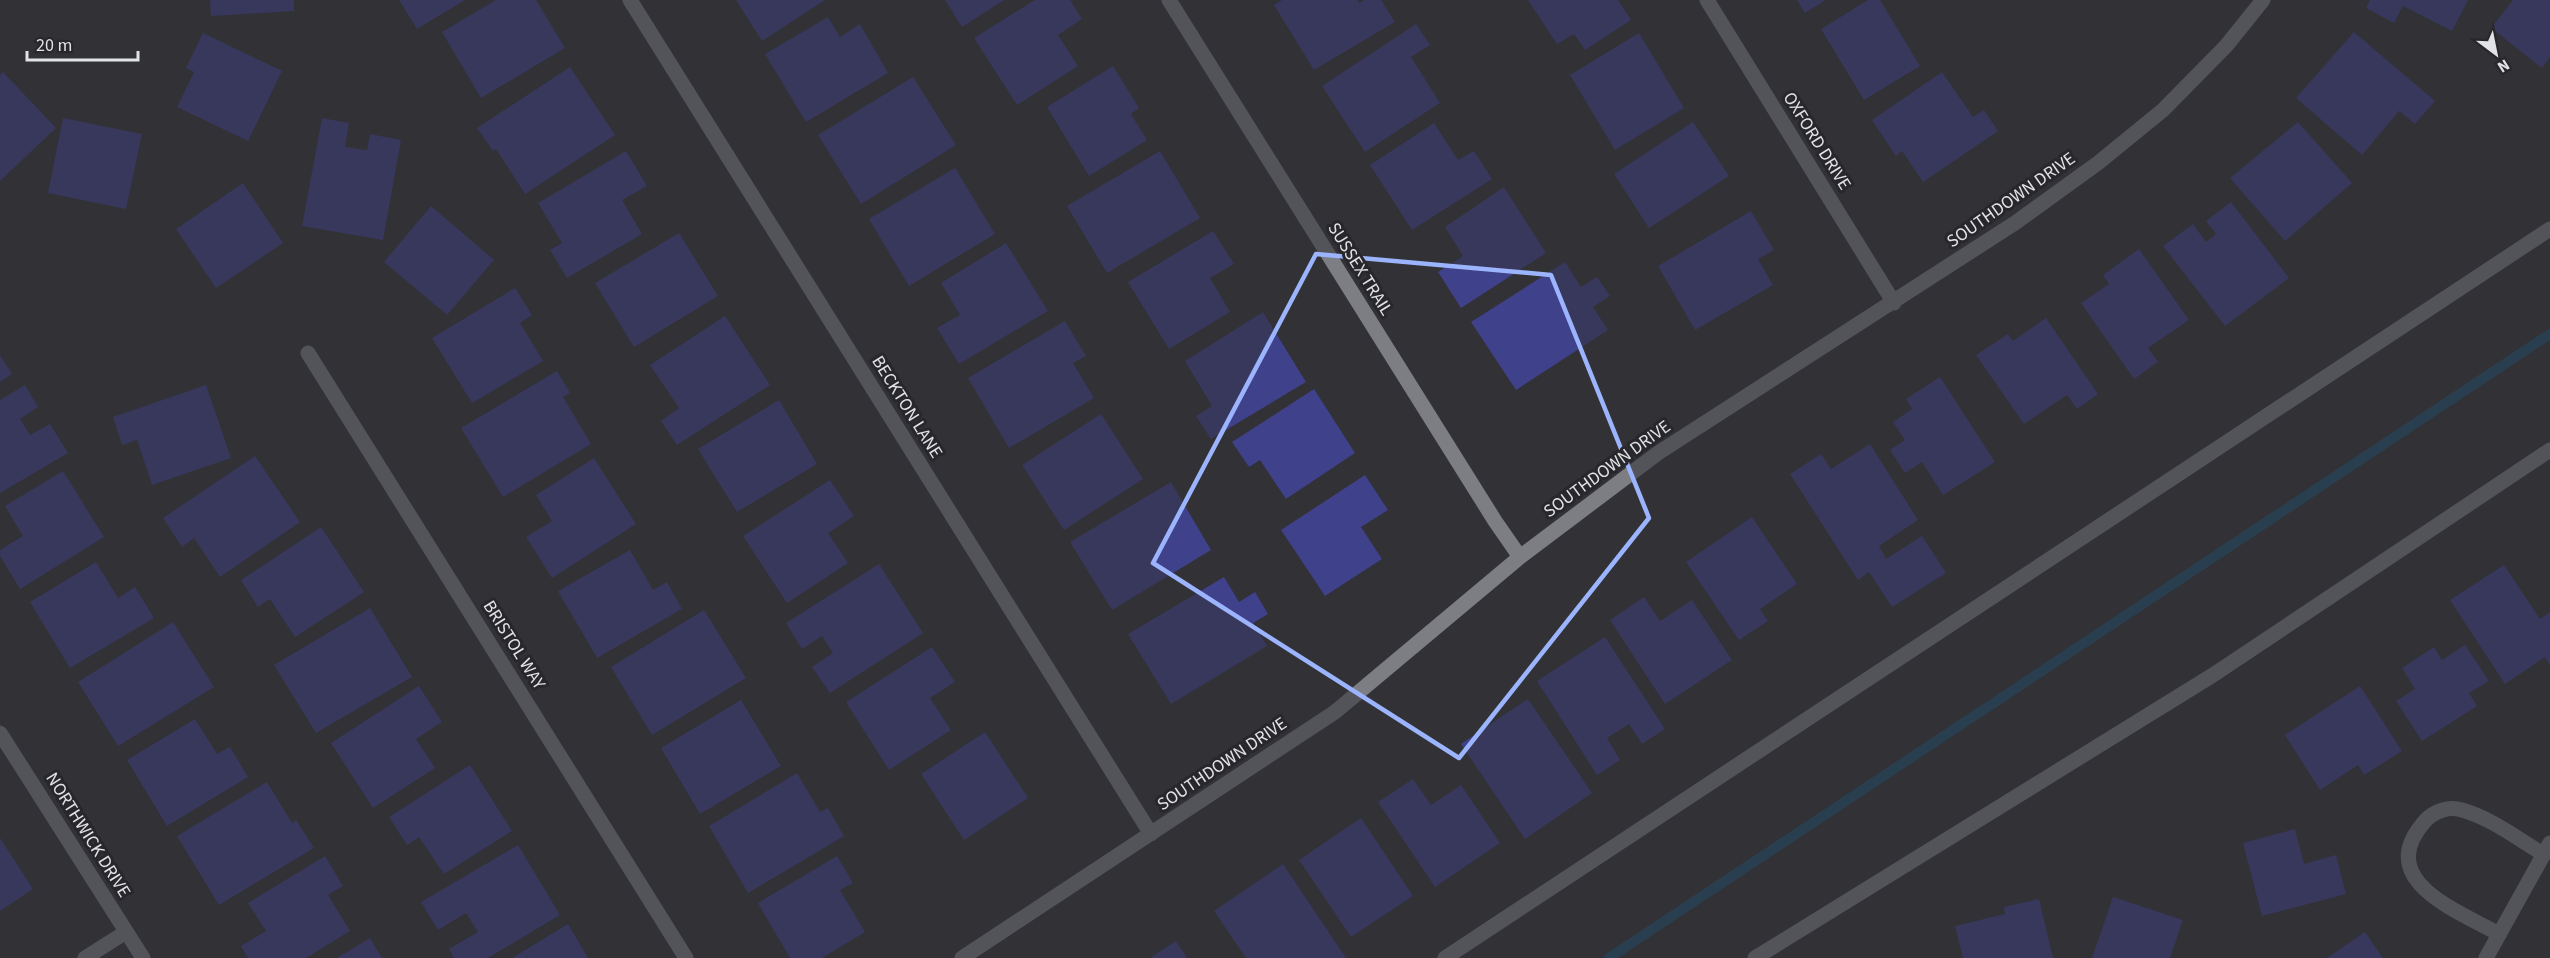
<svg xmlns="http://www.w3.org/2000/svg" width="2550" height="958" font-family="'Source Sans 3',sans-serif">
<rect width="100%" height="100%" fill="#313136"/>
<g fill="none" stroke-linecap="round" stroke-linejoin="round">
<path stroke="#20516e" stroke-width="10" d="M 1609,958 L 2550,334"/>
</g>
<path fill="#3f418a" d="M 210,0 L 294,0 L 294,11 L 211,16 Z
M 399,0 L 465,0 L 417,29 Z
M 496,0 L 536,0 L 565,48 L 481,98 L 442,32 Z
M 736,0 L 825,0 L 762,41 Z
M 945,0 L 1004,0 L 962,27 Z
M 1035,0 L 1070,0 L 1082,19 L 1058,35 L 1078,66 L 1017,105 L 974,38 Z
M 1282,0 L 1358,0 L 1359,3 L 1364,0 L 1381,0 L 1395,22 L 1314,70 L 1274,5 Z
M 1528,0 L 1618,0 L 1631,20 L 1585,50 L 1574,34 L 1557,44 Z
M 1797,0 L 1826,0 L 1805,13 Z
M 1868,0 L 1880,0 L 1920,66 L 1864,100 L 1821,29 Z
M 2370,0 L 2468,0 L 2452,31 L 2403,6 L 2394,23 L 2366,8 Z
M 2513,0 L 2550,0 L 2550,57 L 2542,68 L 2491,28 Z
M 828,17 L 840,37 L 860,24 L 888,73 L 806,122 L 765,54 Z
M 1416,24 L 1430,45 L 1411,57 L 1440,103 L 1365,152 L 1322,86 Z
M 2354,32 L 2435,101 L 2415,124 L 2399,111 L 2362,155 L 2296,98 Z
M 203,33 L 282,71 L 248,141 L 177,107 L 194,72 L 186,68 Z
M 1639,33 L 1684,108 L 1615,150 L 1570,75 Z
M 1113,66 L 1139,108 L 1131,114 L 1147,140 L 1089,176 L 1047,107 Z
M 570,67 L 615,135 L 525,194 L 496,149 L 493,151 L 477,128 Z
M 3,72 L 56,128 L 0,181 L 0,75 Z
M 1942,72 L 1973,117 L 1984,110 L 1998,131 L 1923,182 L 1902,151 L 1896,156 L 1872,120 Z
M 913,77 L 956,145 L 861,204 L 818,135 Z
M 63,118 L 142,134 L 126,209 L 48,193 Z
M 322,118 L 349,123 L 345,147 L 367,150 L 370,134 L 401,140 L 383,240 L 302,226 Z
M 1693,122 L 1729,176 L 1649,228 L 1614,174 Z
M 2298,122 L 2352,183 L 2285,241 L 2230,178 Z
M 1434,123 L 1458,160 L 1474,151 L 1492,179 L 1412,230 L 1370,165 Z
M 626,151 L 647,186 L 622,200 L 642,234 L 567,278 L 550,250 L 562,243 L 538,203 Z
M 1160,151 L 1200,218 L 1107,273 L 1067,206 Z
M 955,168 L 995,234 L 909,286 L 869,219 Z
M 243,183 L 283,243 L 216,288 L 176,229 Z
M 1504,187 L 1546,253 L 1461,308 L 1438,272 L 1463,256 L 1445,227 Z
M 2231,202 L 2289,278 L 2225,326 L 2163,246 L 2193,224 L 2206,242 L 2216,234 L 2206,221 Z
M 431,206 L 494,260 L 447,315 L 384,262 Z
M 1751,211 L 1774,250 L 1758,259 L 1773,285 L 1695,330 L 1658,266 Z
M 1213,231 L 1234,264 L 1210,278 L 1230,312 L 1169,349 L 1128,282 Z
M 679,233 L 718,296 L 634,347 L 595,283 Z
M 1006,243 L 1048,311 L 959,364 L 937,328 L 960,315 L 941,283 Z
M 2139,249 L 2189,320 L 2148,348 L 2158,362 L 2134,379 L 2081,303 L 2109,284 L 2103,275 Z
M 1565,262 L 1581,287 L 1597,277 L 1610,296 L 1593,307 L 1608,330 L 1516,390 L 1471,322 Z
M 515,288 L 532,315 L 520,323 L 543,361 L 472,403 L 432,338 Z
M 1263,312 L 1306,382 L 1211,439 L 1196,416 L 1212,406 L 1185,361 Z
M 725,316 L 770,385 L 677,445 L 661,421 L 679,408 L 650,365 Z
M 2046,318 L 2098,394 L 2077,409 L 2067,395 L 2024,424 L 1976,355 L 2008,334 L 2013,341 Z
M 1065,321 L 1086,356 L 1073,363 L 1094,398 L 1009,448 L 968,378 Z
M 0,355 L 12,374 L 0,382 Z
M 557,371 L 570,393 L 563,397 L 591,444 L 503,497 L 461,428 Z
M 1940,377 L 1995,462 L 1943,495 L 1922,462 L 1905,473 L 1890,450 L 1905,440 L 1893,422 L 1912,409 L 1906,399 Z
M 25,385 L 38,407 L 20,419 L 30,435 L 50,424 L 68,453 L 0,493 L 0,400 Z
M 206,385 L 231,458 L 152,485 L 137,440 L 122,445 L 113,417 Z
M 1314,389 L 1355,453 L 1286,499 L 1260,460 L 1249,467 L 1232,442 Z
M 779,400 L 817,464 L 737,512 L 698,449 Z
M 1101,414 L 1143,479 L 1064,530 L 1022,465 Z
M 1870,444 L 1918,520 L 1879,546 L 1886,559 L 1922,536 L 1946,573 L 1892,607 L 1869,572 L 1858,580 L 1790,474 L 1821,454 L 1831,469 Z
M 255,456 L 300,522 L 220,577 L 194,538 L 182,547 L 163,518 Z
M 594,458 L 636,524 L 552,578 L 526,537 L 552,521 L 536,495 Z
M 63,471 L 104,537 L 20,589 L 0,556 L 0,550 L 23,536 L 5,506 Z
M 1365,475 L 1388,510 L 1361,527 L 1382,559 L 1325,596 L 1281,530 Z
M 830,480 L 854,516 L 828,533 L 848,563 L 787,603 L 743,536 Z
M 1171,482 L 1211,550 L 1112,610 L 1070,542 Z
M 1752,517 L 1797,584 L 1760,609 L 1768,621 L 1739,640 L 1686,562 Z
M 321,527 L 364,592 L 295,637 L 270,599 L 258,607 L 241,580 Z
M 630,550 L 653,590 L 667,582 L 682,609 L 597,658 L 558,591 Z
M 96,562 L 118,598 L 135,587 L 154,618 L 70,668 L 30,602 Z
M 879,564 L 923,633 L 830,693 L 812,667 L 833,653 L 822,636 L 802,649 L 786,623 Z
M 2504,565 L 2540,619 L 2550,612 L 2550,665 L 2545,657 L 2505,684 L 2450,600 Z
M 1224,577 L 1239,602 L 1255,592 L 1268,614 L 1253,623 L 1267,646 L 1171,704 L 1128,634 Z
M 1644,597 L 1660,621 L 1692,600 L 1732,660 L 1665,704 L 1610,620 Z
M 370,608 L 412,677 L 316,733 L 274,665 Z
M 704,610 L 746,678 L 652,735 L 611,667 Z
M 173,622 L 214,687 L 118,746 L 78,682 Z
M 1605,637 L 1665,729 L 1642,744 L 1629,724 L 1607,738 L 1620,760 L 1597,775 L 1537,681 Z
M 2465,645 L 2489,681 L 2469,693 L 2477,706 L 2422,741 L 2396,701 L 2415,689 L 2402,668 L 2434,647 L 2442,660 Z
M 932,647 L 955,682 L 930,698 L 951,730 L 889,770 L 846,702 Z
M 419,686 L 442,722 L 416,739 L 435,768 L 373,808 L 331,743 Z
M 2360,686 L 2402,751 L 2364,775 L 2358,765 L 2320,790 L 2285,735 Z
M 1528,699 L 1592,793 L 1525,839 L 1461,744 Z
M 741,700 L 781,766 L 700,814 L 661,748 Z
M 195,719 L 217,754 L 230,747 L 248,777 L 167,826 L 127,760 Z
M 985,732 L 1028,798 L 964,840 L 921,774 Z
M 470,765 L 512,831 L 444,874 L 419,837 L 407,845 L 389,817 Z
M 797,773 L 820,812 L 828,808 L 844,836 L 748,893 L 709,826 Z
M 1413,779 L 1431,805 L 1461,785 L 1500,843 L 1435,887 L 1378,802 Z
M 267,782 L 292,823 L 296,820 L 314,848 L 219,905 L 177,836 Z
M 1361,818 L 1413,896 L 1351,937 L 1299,860 Z
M 2295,829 L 2304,864 L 2336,855 L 2346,894 L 2262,916 L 2243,843 Z
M 0,838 L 33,889 L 0,911 Z
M 518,845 L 560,915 L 488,958 L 454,958 L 449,949 L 478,932 L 466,913 L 438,930 L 421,902 Z
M 325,856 L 343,886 L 328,895 L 350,931 L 306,958 L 248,958 L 241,946 L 266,931 L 248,903 Z
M 837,856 L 853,883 L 840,890 L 865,932 L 822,958 L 790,958 L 758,903 Z
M 1283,864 L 1346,958 L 1246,958 L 1214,911 Z
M 2113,897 L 2183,920 L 2170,958 L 2092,958 Z
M 2039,899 L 2053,958 L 1963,958 L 1955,926 L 2005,914 L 2004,907 Z
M 568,924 L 588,958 L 512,958 Z
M 2365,932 L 2383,958 L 2327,958 Z
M 370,938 L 382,958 L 337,958 Z
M 1176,941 L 1187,958 L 1150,958 Z"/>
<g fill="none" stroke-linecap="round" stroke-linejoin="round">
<path stroke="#7d7e84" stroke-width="15" d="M 2499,934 C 2456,910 2373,880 2425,821 C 2434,811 2449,806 2462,810 C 2491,818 2518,839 2543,854
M 1445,958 L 2550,229
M 1755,958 L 2213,675 L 2550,450"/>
<path stroke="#7d7e84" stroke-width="15" d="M 630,0 L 1151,834
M 1169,0 L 1495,521 L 1520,557
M 1707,0 L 1894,303
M 308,353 L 686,958
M 0,733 L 143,958
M 85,958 L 126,932
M 962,958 L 1335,712 L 1520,557 L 1658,453 L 2015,223 L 2098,163 L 2163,110 L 2226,46 L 2263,0
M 2486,958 L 2550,843"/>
</g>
<path d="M0 0H2550V958H0ZM 1316,254 L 1551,275 L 1649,518 L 1459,758 L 1153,563 Z" fill="#313136" fill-opacity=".55" fill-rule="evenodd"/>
<path fill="none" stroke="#9bb4fd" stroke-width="4.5" stroke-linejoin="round" d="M 1316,254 L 1551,275 L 1649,518 L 1459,758 L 1153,563 Z"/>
<g text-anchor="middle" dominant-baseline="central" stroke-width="6" stroke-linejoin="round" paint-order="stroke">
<g font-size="18" fill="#e2e3e6" stroke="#27272c">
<text transform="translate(1817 141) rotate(58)">OXFORD DRIVE</text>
<text transform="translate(2011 200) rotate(-35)">SOUTHDOWN DRIVE</text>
<text transform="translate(1360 269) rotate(58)">SUSSEX TRAIL</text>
<text transform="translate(907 407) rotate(58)">BECKTON LANE</text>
<text transform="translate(1607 469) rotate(-36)">SOUTHDOWN DRIVE</text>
<text transform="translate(514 645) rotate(58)">BRISTOL WAY</text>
<text transform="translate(1222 764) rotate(-34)">SOUTHDOWN DRIVE</text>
<text transform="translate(88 835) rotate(58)">NORTHWICK DRIVE</text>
</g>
</g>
<g transform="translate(2496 54) rotate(148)" stroke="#27272c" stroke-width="4.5" paint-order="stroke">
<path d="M0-4.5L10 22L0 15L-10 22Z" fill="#e2e3e6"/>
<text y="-9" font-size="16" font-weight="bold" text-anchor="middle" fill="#e2e3e6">N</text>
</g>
<path d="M27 51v9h111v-9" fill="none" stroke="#e2e3e6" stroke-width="3"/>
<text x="36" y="51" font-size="18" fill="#e2e3e6" stroke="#27272c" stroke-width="4.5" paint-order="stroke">20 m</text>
</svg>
